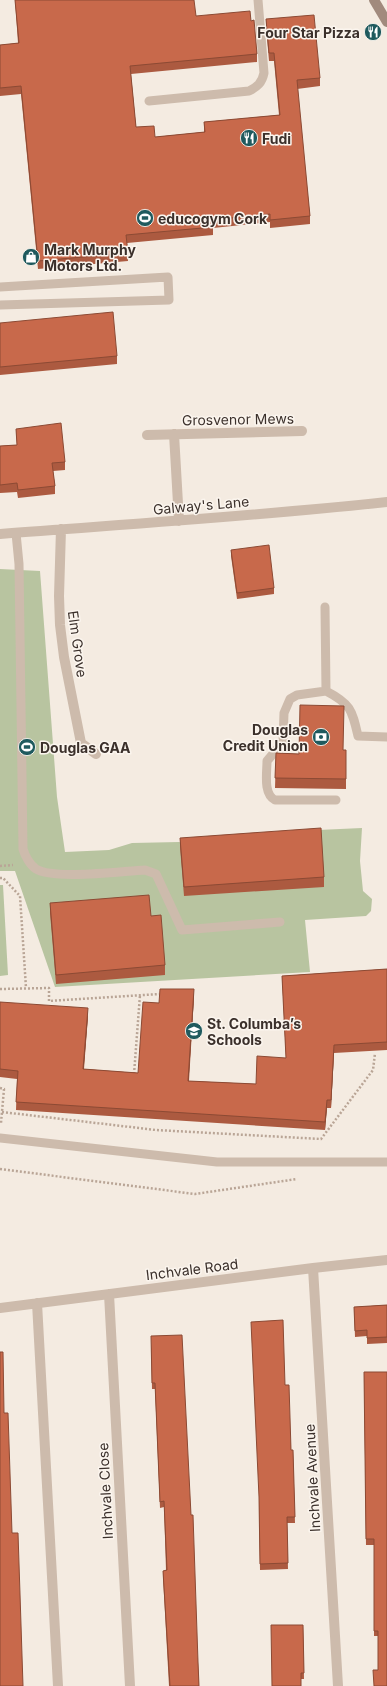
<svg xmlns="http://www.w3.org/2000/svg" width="387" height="1686" font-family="Inter,sans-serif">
<rect width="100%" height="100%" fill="#f4ebe1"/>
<path fill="#b8c4a0" d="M 0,569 L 40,571 L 57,797 L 65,852 L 109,850 L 132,843 L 179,842 L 186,844 L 274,832 L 362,828 L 360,861 L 363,891 L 372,899 L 371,911 L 366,916 L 305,920 L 310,972 L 55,987 L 15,871 L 0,871 Z
M 0,885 L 3,885 L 8,975 L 0,976 Z"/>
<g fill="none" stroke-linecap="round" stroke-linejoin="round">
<path stroke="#b9a596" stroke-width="2.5" stroke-dasharray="2 2" stroke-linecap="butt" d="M 0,866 L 13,865
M 0,878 L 3,878 L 20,896 L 26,988
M 0,989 L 49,988 L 49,1001 L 159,994
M 134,1074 L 140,995
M 0,1088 L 4,1089 L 1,1123
M 2,1112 L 156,1130 L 321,1139 L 373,1070 L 375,1053
M 0,1169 L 195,1194 L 297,1179"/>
<path stroke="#cdbbac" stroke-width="9" d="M 149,101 L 249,91 C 257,87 262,83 264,73 L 258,0
M 0,287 L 168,277 L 169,300 L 0,305
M 16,533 L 19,564 L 23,849 C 25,856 30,865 36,869 C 54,880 122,871 145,870 L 156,874 L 182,930 L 280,922
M 325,607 L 326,691 C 351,704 352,710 358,736 L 387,737
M 326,691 L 297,695 L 290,699 L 284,713 L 283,742 L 267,761 C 267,773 263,794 275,800 L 336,800
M 0,1138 L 217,1162 L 387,1162"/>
<path stroke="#cdbbac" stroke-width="10" d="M 174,434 L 179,521
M 147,435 L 302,431
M 61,529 L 59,596 L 60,625 L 64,657 L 81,743 L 96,754
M 0,534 C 129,524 258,516 387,502
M 313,1268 L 338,1686
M 109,1294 L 130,1686
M 37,1303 L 58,1686
M 0,1308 L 313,1268 L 387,1260"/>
<path stroke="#a18a7d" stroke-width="10" d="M 374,0 L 387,22"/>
</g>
<path fill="#ac5a40" d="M 15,0 L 251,21 L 257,54 L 257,62 L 131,74 L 136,127 L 155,137 L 204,132 L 204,122 L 279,115 L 274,61 L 269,61 L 266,27 L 266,19 L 320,78 L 320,86 L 297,89 L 310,216 L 310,224 L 270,228 L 270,222 L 213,228 L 213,235 L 127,243 L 128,261 L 38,269 L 21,94 L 0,96 L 0,45 L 18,43 Z
M 0,323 L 117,356 L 117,364 L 0,375 Z
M 16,429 L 65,462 L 65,470 L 53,471 L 55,486 L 55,494 L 18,498 L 17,492 L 0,493 L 0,446 L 17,445 Z
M 231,550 L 274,588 L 274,594 L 237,599 L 231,556 Z
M 343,750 L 346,750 L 346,789 L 275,788 L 276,753 L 299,754 Z
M 180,838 L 324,877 L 324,887 L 184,896 L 180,847 Z
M 50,903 L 151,916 L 165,965 L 165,975 L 56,984 L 50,913 Z
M 387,969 L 387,1050 L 334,1053 L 331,1108 L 327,1108 L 325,1130 L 16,1110 L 17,1079 L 0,1077 L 0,1002 L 88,1016 L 84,1069 L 138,1073 L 159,1003 L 194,997 L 189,1081 L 256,1084 L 286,1058 L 282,976 Z
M 387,1305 L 387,1343 L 367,1344 L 367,1336 L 355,1337 L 354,1307 Z
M 151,1342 L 198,1662 L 199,1686 L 169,1686 L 163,1577 L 163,1571 L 166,1570 L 164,1507 L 160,1508 L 155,1389 L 152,1389 Z
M 364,1372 L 387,1372 L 378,1636 L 374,1636 L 374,1545 L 366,1545 Z
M 285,1385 L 291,1450 L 293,1450 L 295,1523 L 287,1523 L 288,1569 L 260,1570 L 259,1503 Z
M 303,1625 L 304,1679 L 301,1679 L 272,1686 Z"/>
<path fill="#8c4a34" d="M 194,989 L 194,997 L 188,1089 L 188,1081 Z
M 88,1008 L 88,1016 L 83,1077 L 83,1069 Z
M 334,1045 L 334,1053 L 331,1108 L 331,1100 Z
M 327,1100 L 327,1108 L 325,1130 L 325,1122 Z"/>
<path fill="#c8694b" stroke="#8c4a34" d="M 15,0 L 194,0 L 196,16 L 250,11 L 251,21 L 254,20 L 257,54 L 130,66 L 136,127 L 154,126 L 155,137 L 205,132 L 204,122 L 280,115 L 274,53 L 269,53 L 266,19 L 314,15 L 320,78 L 297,80 L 310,216 L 270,220 L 270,214 L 212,220 L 213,227 L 126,235 L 128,253 L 38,261 L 21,86 L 0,88 L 0,45 L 19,43 Z
M 113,312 L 117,356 L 0,367 L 0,323 Z
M 61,423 L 65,462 L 52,463 L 55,486 L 18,490 L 17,483 L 0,485 L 0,446 L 17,445 L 16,429 Z
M 269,545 L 274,588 L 237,593 L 231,550 Z
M 300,705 L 344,706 L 343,750 L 346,750 L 346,779 L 275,778 L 276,753 L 299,754 Z
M 321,828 L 324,877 L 184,887 L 180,838 Z
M 149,895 L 151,916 L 161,915 L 165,965 L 56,975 L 50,903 Z
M 387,969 L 387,1042 L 334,1045 L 331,1100 L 327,1100 L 325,1122 L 16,1102 L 18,1071 L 0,1069 L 0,1002 L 88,1008 L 83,1069 L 138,1073 L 143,1002 L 159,1003 L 160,989 L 194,989 L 188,1081 L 256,1084 L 257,1056 L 286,1058 L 282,976 Z
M 387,1305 L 387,1337 L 367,1338 L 367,1330 L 355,1331 L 354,1307 Z
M 283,1320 L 285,1385 L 289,1385 L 291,1450 L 293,1450 L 295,1517 L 287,1517 L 288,1563 L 260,1564 L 259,1497 L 251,1322 Z
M 182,1335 L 191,1515 L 193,1515 L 198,1662 L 199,1686 L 170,1686 L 163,1571 L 167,1570 L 164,1501 L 160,1502 L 155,1383 L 152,1383 L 151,1336 Z
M 0,1352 L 3,1352 L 4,1413 L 8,1413 L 12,1533 L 18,1533 L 23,1686 L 0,1686 Z
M 364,1372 L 387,1372 L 387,1686 L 374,1686 L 373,1670 L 378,1670 L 378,1631 L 374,1631 L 374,1539 L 366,1539 Z
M 271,1625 L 303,1625 L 304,1673 L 301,1673 L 301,1686 L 272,1686 Z"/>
<defs>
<symbol id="restaurant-disc" viewBox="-11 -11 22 22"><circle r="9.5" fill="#1f5a5e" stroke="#fbf5ee"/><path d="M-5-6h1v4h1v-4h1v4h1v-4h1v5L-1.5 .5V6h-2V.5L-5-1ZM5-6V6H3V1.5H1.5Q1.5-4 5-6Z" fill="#fff"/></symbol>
<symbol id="stadium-disc" viewBox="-11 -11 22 22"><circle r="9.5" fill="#1f5a5e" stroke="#fbf5ee"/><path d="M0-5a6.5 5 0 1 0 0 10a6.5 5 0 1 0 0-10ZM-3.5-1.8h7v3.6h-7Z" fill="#fff"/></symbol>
<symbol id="shop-disc" viewBox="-11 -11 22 22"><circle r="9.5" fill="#1f5a5e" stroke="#fbf5ee"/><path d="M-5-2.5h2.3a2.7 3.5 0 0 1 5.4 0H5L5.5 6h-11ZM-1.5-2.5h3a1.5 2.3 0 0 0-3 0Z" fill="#fff"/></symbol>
<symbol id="bank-disc" viewBox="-11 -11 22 22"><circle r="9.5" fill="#1f5a5e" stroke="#fbf5ee"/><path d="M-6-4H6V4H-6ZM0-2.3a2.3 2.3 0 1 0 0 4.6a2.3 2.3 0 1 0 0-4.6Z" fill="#fff"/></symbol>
<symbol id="school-disc" viewBox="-11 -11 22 22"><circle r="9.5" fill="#1f5a5e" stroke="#fbf5ee"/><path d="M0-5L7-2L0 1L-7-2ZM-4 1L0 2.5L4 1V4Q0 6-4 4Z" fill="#fff"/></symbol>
</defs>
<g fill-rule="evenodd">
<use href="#restaurant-disc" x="363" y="22" width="20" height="20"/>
<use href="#restaurant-disc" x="239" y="128" width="20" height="20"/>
<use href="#stadium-disc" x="135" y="208" width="20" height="20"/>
<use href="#shop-disc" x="21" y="247" width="20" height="20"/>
<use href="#bank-disc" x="311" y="727" width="20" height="20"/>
<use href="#stadium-disc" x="17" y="737" width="20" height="20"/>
<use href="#school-disc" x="184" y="1021" width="20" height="20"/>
</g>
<g text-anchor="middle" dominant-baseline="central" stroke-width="3" stroke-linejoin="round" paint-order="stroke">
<g font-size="14" font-weight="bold" fill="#3b302b" stroke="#fbf5ee" text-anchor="start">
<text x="360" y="32" text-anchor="end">Four Star Pizza</text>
<text x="262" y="138">Fudi</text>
<text x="158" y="218">educogym Cork</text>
<text x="44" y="249">Mark Murphy<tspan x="44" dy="16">Motors Ltd.</tspan></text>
<text x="308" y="729" text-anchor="end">Douglas<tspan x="308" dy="16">Credit Union</tspan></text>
<text x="40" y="747">Douglas GAA</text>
<text x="207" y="1023">St. Columba’s<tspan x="207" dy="16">Schools</tspan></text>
</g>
<g font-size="14" fill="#3b302b" stroke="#fbf5ee">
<text transform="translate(238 419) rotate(-1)">Grosvenor Mews</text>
<text transform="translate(201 505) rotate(-5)">Galway's Lane</text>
<text transform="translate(78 644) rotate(82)">Elm Grove</text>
<text transform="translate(192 1269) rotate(-7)">Inchvale Road</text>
<text transform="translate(312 1478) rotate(-93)">Inchvale Avenue</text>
<text transform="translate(105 1491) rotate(-93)">Inchvale Close</text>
</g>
</g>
</svg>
